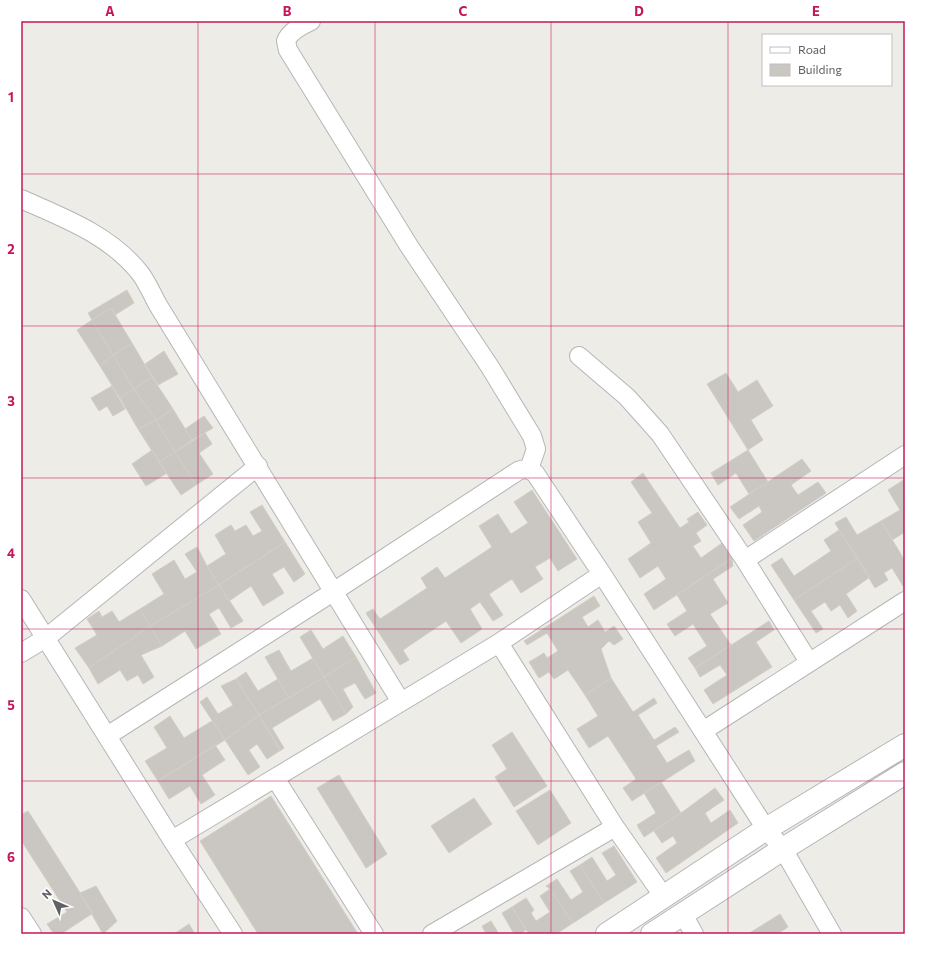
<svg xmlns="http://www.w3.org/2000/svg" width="926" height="955" font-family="Commissioner,sans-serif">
<rect width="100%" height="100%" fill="#eeece6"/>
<path fill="#cac7c3" stroke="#d2cec5" d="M 127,290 L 134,303 L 115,315 L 111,308 L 92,320 L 88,313 Z
M 111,308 L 132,343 L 113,355 L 92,320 Z
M 92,320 L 113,355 L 100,366 L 77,330 Z
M 132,343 L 152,377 L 134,389 L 113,355 Z
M 164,351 L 178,374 L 158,385 L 145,364 Z
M 113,355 L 134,389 L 120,398 L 100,366 Z
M 726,373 L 738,392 L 757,380 L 773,406 L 751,420 L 763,440 L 748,450 L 707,384 Z
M 152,377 L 173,409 L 156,420 L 134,389 Z
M 112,386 L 125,409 L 113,416 L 107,406 L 99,411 L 91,398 Z
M 134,389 L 156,420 L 138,429 L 120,398 Z
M 173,409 L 192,440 L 175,452 L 156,420 Z
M 204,416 L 213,428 L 192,440 L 185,429 Z
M 156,420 L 175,452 L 159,462 L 138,429 Z
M 205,433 L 212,444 L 199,453 L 213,474 L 196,485 L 175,452 Z
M 152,450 L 167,473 L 146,486 L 132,464 Z
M 748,450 L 768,482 L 749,494 L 736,473 L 718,485 L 711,473 Z
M 175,452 L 196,485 L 181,495 L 159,462 Z
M 802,459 L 811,471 L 791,485 L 798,495 L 818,482 L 826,493 L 754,541 L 743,525 L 762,512 L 759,506 L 739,519 L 730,507 Z
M 643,473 L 680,528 L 689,522 L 687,519 L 698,512 L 707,525 L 696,533 L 701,541 L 693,546 L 701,558 L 722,543 L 732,558 L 654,610 L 644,594 L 666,579 L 658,566 L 640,578 L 628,559 L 651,543 L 638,522 L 652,513 L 631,482 Z
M 905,479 L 905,532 L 892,540 L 881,521 L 900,510 L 888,490 Z
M 532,490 L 577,559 L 558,571 L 550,558 L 535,567 L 543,579 L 521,593 L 512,579 L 489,594 L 503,615 L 493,621 L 480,602 L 470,609 L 482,629 L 461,643 L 446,621 L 403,650 L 409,660 L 400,665 L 366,613 L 373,609 L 380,619 L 427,588 L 421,578 L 437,567 L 445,578 L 492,547 L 479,526 L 498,514 L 511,534 L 528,523 L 514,502 Z
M 262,505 L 285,542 L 219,585 L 207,566 L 226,554 L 215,535 L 231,525 L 235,531 L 246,525 L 253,536 L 262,531 L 250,512 Z
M 846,517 L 857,535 L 881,521 L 905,561 L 905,585 L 903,586 L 892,568 L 884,573 L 888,580 L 875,588 L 835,523 Z
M 839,530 L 858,558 L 794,600 L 771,565 L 782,558 L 794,576 L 831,551 L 824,540 Z
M 285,542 L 305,574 L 294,582 L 284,567 L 272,574 L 284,593 L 263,606 L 251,586 L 229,601 L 219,585 Z
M 197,547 L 207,566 L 219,585 L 150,626 L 140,609 L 164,594 L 152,574 L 174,560 L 185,579 L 197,572 L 185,554 Z
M 732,558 L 733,566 L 713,579 L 728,603 L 710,614 L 731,645 L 695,668 L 688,658 L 707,646 L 693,624 L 675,636 L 667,624 L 687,611 L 677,595 Z
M 858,558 L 870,577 L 846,594 L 857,611 L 848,618 L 840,605 L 831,611 L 825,602 L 811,611 L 823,629 L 816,633 L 794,600 Z
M 219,585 L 243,621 L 231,628 L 219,608 L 209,614 L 221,634 L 196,649 L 185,631 L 162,646 L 150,626 Z
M 594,596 L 600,606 L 582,617 L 588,627 L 598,620 L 605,632 L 614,626 L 623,639 L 614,645 L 609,641 L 601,649 L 611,678 L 585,695 L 568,670 L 554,679 L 549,672 L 539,678 L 529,662 L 544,653 L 547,658 L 558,651 L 547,633 L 527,645 L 524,641 Z
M 140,609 L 150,626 L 89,668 L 75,648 L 97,635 L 87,619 L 99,611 L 102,617 L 112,611 L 119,622 Z
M 769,621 L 774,630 L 756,642 L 772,667 L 713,704 L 704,690 L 727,675 L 720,665 L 700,677 L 695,668 Z
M 150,626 L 162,646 L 141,655 L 154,677 L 143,684 L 138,675 L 127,681 L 120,670 L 98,684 L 89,668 Z
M 311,630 L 323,649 L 343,636 L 356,657 L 324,677 L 300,637 Z
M 279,650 L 291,671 L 313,658 L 324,677 L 289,698 L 265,657 Z
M 356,657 L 376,693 L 365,699 L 355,683 L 343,689 L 353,707 L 346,714 L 324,677 Z
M 246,672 L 258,691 L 278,679 L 289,698 L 259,715 L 236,679 Z
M 324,677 L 346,714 L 333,721 L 320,699 L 272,728 L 284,748 L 280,751 L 259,715 Z
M 611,678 L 633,712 L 654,698 L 657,703 L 638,715 L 654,740 L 675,727 L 679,732 L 656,746 L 667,763 L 689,750 L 695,761 L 632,801 L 623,788 L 636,779 L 608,736 L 589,748 L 577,729 L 598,716 L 585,695 Z
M 236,679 L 259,715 L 225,740 L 200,702 L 207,697 L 218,714 L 233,705 L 221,686 Z
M 259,715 L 281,750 L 267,759 L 257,744 L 249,750 L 260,767 L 248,775 L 225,740 Z
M 170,716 L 184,738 L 212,721 L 225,740 L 158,781 L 145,761 L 167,748 L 154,727 Z
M 512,732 L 547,786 L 514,807 L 495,777 L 507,769 L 492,745 Z
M 215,745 L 225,760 L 202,775 L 215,795 L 201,804 L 190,786 L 169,799 L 158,781 Z
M 339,775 L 387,854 L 366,868 L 317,788 Z
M 661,782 L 681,813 L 644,837 L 637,825 L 656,813 L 644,793 Z
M 715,788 L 724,800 L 705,813 L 711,823 L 730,810 L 738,823 L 666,873 L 656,858 L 677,843 L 673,836 L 662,843 L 654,831 L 681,813 Z
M 550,790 L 571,823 L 538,845 L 516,811 Z
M 271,796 L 358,934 L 258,934 L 200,841 Z
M 474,798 L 492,824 L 449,853 L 431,826 Z
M 28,811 L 93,913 L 61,934 L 54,934 L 47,924 L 67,912 L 21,840 L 21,815 Z
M 614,846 L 637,882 L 604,903 L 580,865 L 592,857 L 607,881 L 616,875 L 602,853 Z
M 580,865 L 604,903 L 573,923 L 550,889 L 546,886 L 557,879 L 571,900 L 583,892 L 570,871 Z
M 96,886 L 117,921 L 103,934 L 80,893 Z
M 550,889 L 573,923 L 556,934 L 529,934 L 512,907 L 526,898 L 534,910 L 531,913 L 536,921 L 550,912 L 540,896 Z
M 512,907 L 526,930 L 519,934 L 514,934 L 502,913 Z
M 780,914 L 788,927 L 779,933 L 779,934 L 748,934 Z
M 491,921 L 499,934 L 486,934 L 482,926 Z
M 189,924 L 195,934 L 174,934 Z"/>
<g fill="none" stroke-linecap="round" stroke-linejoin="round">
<defs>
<path id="minor" d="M 311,21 C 302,25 290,31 286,41 L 288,50 L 409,246 L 490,367 L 532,436 L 536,449 L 529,469
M 21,199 C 64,218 110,235 140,273 C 147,282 152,294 158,305 L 401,702
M 579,356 L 627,397 L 660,434 L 745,560 L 809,662
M 745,560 L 905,455
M 21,599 L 172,840 L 233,934
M 499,643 L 615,827 L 664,897
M 21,653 L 46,638 L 258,466
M 703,731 L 905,601
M 107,736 L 333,592 L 518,471 C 525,468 528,469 535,473 L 602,574 L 766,829 L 783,849 L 832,934
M 275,778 L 374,934
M 172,840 L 499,643 L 602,574
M 683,914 L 694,934
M 21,917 L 32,934
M 432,934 L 615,827"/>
<path id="tertiary" d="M 607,934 L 766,829 L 905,745
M 652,934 L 783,849 L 905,773"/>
</defs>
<use href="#minor" stroke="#b3b6b9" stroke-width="20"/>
<use href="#tertiary" stroke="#b3b6b9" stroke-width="24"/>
<use href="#minor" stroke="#fff" stroke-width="18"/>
<use href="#tertiary" stroke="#fff" stroke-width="22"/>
</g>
<path fill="none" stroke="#c2185b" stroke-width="1" stroke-opacity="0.55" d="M 198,21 L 198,934M 375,21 L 375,934M 551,21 L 551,934M 728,21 L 728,934M 21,174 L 905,174M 21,326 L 905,326M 21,478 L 905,478M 21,629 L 905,629M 21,781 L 905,781"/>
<rect width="926" height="955" fill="none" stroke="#ffffff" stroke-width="44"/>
<rect x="762" y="34" width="130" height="52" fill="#ffffff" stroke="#bfc0c1"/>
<rect x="770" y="47" width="20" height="6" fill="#ffffff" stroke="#bfc0c1"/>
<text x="798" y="54" font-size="12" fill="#5e6165">Road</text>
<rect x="770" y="64" width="20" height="12" fill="#cac7c3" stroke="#bfc0c1"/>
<text x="798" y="74" font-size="12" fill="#5e6165">Building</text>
<g transform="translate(54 901) rotate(315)" stroke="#ffffff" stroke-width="3" paint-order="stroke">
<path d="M0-3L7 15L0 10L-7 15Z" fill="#5e6165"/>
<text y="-6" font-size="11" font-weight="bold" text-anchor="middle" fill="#5e6165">N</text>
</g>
<rect x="22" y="22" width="882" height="911" fill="none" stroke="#c2185b" stroke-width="1.5"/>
<g font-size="13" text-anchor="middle" font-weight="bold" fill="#c2185b">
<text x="110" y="16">A</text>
<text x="287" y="16">B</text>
<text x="463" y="16">C</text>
<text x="639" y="16">D</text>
<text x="816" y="16">E</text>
<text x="11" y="102">1</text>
<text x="11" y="254">2</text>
<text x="11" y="406">3</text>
<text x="11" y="558">4</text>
<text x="11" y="710">5</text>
<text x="11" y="862">6</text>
</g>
</svg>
